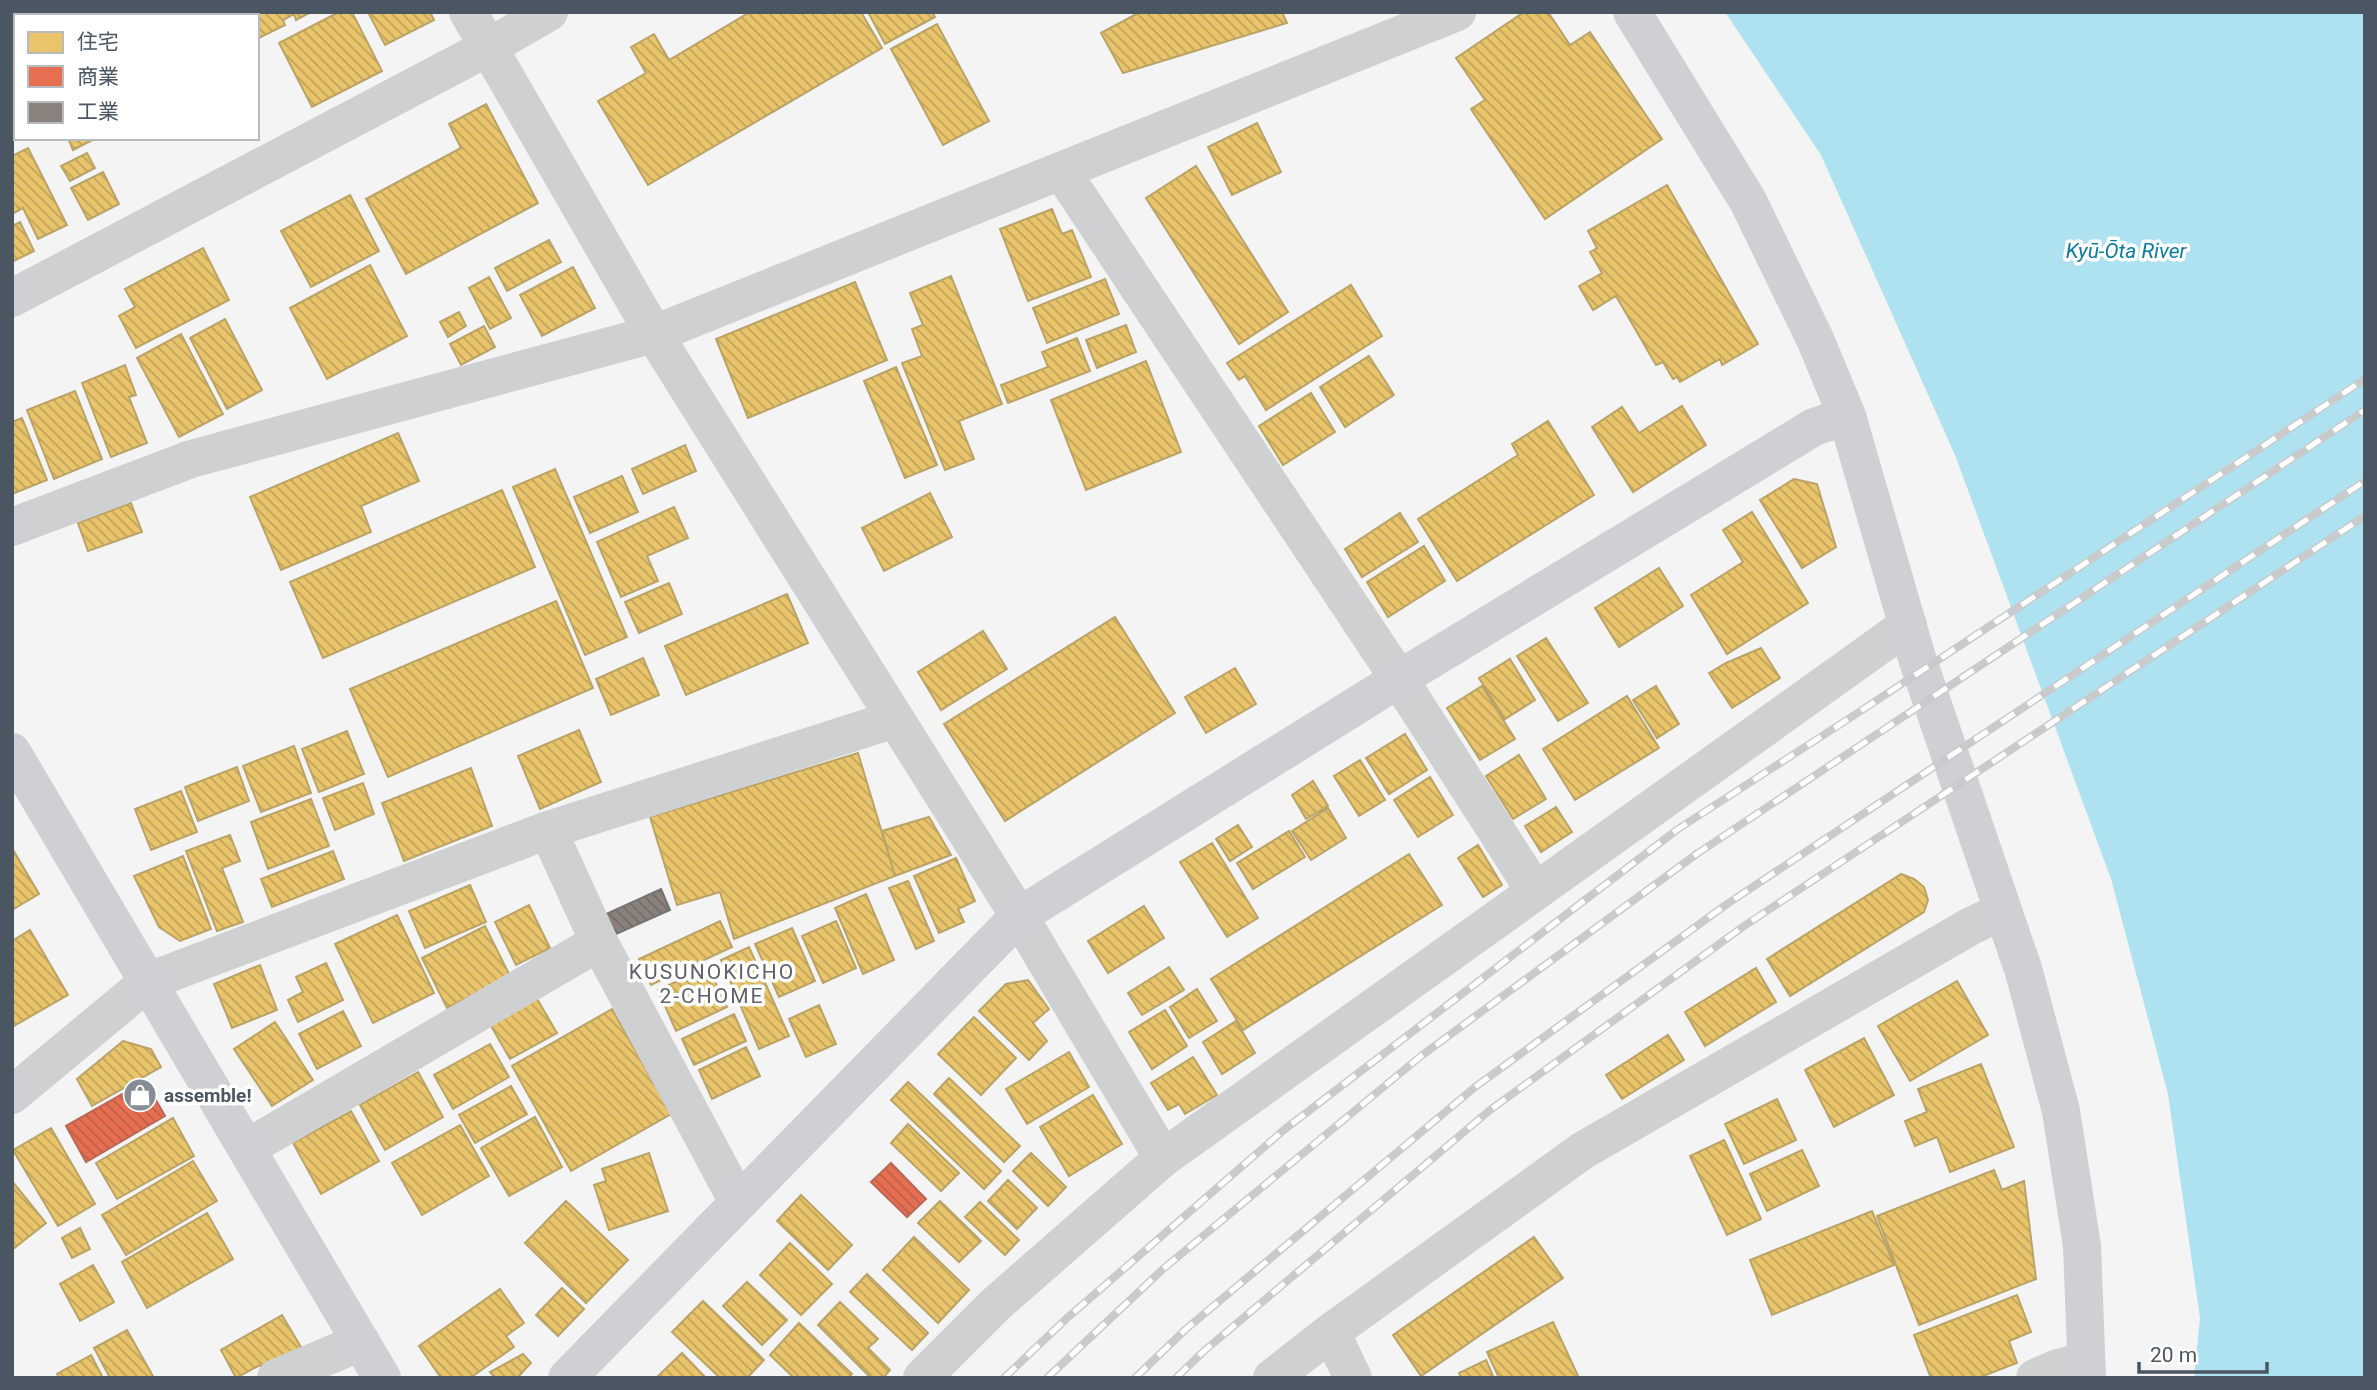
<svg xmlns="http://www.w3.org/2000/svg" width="2377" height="1390" font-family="Roboto,'Noto Sans JP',sans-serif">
<defs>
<pattern id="homes-back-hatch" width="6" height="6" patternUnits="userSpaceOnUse" patternTransform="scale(1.75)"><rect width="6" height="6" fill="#e9c46a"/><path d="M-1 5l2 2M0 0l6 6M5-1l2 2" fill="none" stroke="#bfa25b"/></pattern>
<pattern id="shops-back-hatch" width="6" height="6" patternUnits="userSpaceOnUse" patternTransform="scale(1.75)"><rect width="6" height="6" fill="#e76f51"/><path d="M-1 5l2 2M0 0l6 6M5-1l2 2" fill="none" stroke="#bd5e47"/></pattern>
<pattern id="industry-back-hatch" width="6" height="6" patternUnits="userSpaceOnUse" patternTransform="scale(1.75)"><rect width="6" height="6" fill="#8a817c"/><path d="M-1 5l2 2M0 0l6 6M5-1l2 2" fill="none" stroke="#736c69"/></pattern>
</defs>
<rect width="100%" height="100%" fill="#f4f4f4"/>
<path fill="#aee2f0" d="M 1725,12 L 2365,12 L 2365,1378 L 2194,1378 L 2200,1318 L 2168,1094 L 2111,879 L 1955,455 L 1821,155 Z"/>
<path fill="url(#homes-back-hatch)" stroke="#b9a367" stroke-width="2" d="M 20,12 L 57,12 L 59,16 L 22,16 Z
M 71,12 L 154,12 L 156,16 L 73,16 Z
M 234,12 L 311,12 L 296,20 L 294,14 L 283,20 L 285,25 L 257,39 L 257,16 L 236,16 Z
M 339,12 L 352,12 L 382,71 L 312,107 L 279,43 Z
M 368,12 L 430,12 L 434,20 L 385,45 Z
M 750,12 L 861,12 L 882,48 L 648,185 L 598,101 L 646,73 L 631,47 L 654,34 L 669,60 Z
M 868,12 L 932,12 L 935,17 L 885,44 Z
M 1140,12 L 1282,12 L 1287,23 L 1123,73 L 1101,33 Z
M 1524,12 L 1548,12 L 1570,45 L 1590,32 L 1662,139 L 1545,219 L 1471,109 L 1485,100 L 1456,58 Z
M 937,24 L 989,121 L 943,145 L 891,49 Z
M 486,104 L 538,203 L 406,274 L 366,199 L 461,148 L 449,124 Z
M 1257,123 L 1281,172 L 1232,195 L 1208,147 Z
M 68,138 L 96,138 L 73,150 Z
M 28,148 L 67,225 L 38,239 L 23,208 L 12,214 L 12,156 Z
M 87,153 L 95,168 L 70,181 L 61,166 Z
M 1196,166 L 1288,312 L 1239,344 L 1146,198 Z
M 103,172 L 119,204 L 88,220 L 71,188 Z
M 1667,185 L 1758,344 L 1722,365 L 1720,359 L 1680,382 L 1677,377 L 1673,379 L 1663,362 L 1656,365 L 1616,296 L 1593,310 L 1579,286 L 1602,273 L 1590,252 L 1597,248 L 1588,231 Z
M 350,195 L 379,251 L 311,287 L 281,231 Z
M 1052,209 L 1062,234 L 1072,230 L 1091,277 L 1028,301 L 1000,229 Z
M 20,222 L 34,251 L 12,262 L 12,226 Z
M 549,240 L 561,262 L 507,291 L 495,268 Z
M 203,248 L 229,300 L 136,348 L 119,316 L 135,307 L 125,289 Z
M 370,265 L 407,336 L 327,379 L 290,308 Z
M 573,267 L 595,308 L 542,336 L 520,295 Z
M 951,276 L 1002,404 L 959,421 L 974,459 L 945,470 L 902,363 L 922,356 L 912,329 L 923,325 L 910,293 Z
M 489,277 L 511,318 L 490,329 L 469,288 Z
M 1105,279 L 1119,314 L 1047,343 L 1033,308 Z
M 855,282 L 887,360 L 748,418 L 716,339 Z
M 1351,285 L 1382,336 L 1266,410 L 1245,376 L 1239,380 L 1227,363 Z
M 459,312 L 466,326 L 448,337 L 440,322 Z
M 225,319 L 262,390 L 227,409 L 190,338 Z
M 1126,325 L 1136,352 L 1097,368 L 1086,340 Z
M 484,326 L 495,347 L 461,365 L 450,344 Z
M 181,334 L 223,414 L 179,437 L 137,358 Z
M 1077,338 L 1090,371 L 1008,403 L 1001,385 L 1048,367 L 1042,352 Z
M 1369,356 L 1394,395 L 1345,427 L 1320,387 Z
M 1146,361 L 1181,452 L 1086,490 L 1051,400 Z
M 125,365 L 136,395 L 129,397 L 147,443 L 111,457 L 82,383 Z
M 896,367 L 937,465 L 905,478 L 864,381 Z
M 75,391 L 102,459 L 54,479 L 27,410 Z
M 1311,393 L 1335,432 L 1283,465 L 1259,426 Z
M 1682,406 L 1706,445 L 1633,492 L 1592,427 L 1622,407 L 1639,433 Z
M 22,418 L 47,480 L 12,494 L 12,422 Z
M 1548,421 L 1594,495 L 1457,581 L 1418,519 L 1518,455 L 1512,444 Z
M 398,433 L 419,481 L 361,506 L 371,532 L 281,570 L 250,497 Z
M 685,445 L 696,471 L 643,494 L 632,469 Z
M 555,469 L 627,637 L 585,655 L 513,487 Z
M 622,476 L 638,512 L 590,533 L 574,497 Z
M 1794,479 L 1817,484 L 1836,547 L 1802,568 L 1760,500 Z
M 502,490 L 535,567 L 323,658 L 290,582 Z
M 930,493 L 952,537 L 884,571 L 862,528 Z
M 131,503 L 142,532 L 88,551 L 78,523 Z
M 674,507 L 688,538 L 647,556 L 658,581 L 621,597 L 597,542 Z
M 1752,512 L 1808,603 L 1727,654 L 1691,595 L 1743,562 L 1723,530 Z
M 1400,513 L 1418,542 L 1362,577 L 1345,549 Z
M 1424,546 L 1445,581 L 1388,617 L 1367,582 Z
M 1659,568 L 1683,606 L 1619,647 L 1595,608 Z
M 669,583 L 682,614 L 639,633 L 625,602 Z
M 787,594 L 808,643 L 686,695 L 665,646 Z
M 556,601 L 593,688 L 388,777 L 350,689 Z
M 1115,617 L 1175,713 L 1005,821 L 944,724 Z
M 983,631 L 1007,669 L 941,710 L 918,672 Z
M 1546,638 L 1588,703 L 1558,721 L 1517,656 Z
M 1761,648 L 1780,678 L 1732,708 L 1709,673 L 1726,663 Z
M 643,658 L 659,695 L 611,715 L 596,679 Z
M 1510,659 L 1535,700 L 1505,719 L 1479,678 Z
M 1235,668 L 1256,704 L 1206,733 L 1185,697 Z
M 1482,686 L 1515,739 L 1480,760 L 1447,708 Z
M 1656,686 L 1679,724 L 1657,738 L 1633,700 Z
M 1627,696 L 1659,748 L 1575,800 L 1543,749 Z
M 579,730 L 601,782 L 540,809 L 518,756 Z
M 347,731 L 364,774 L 319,792 L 302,749 Z
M 1405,734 L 1427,770 L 1389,794 L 1366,758 Z
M 294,746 L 311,793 L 261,812 L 243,766 Z
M 858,753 L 895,876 L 734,939 L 720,892 L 677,905 L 650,817 Z
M 1519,755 L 1546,799 L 1513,819 L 1486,776 Z
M 1360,760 L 1385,800 L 1359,816 L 1334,776 Z
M 237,767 L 249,801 L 198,821 L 185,787 Z
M 471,768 L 492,826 L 404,861 L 382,803 Z
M 1430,777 L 1453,815 L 1418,837 L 1394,800 Z
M 1313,781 L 1328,806 L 1306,819 L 1292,795 Z
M 363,783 L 374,814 L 335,830 L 323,798 Z
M 181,791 L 197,832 L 151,850 L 135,809 Z
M 311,799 L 329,846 L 268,869 L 251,822 Z
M 1556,807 L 1572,832 L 1541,852 L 1525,826 Z
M 1328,808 L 1346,838 L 1311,860 L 1292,831 Z
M 929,817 L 951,855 L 895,876 L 882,831 Z
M 1238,825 L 1252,847 L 1230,861 L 1216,839 Z
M 1289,831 L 1305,857 L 1253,889 L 1237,863 Z
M 230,835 L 240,861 L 222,868 L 243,922 L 217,931 L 186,851 Z
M 1212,843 L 1258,918 L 1227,937 L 1180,862 Z
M 1478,845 L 1502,885 L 1483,897 L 1458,858 Z
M 12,848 L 39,894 L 12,910 Z
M 333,851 L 344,879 L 272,907 L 261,879 Z
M 1409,854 L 1442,905 L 1243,1030 L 1211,979 Z
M 183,856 L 211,929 L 180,941 L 159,927 L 134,876 Z
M 956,858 L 975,901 L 958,909 L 964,922 L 939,933 L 914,876 Z
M 1901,874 L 1914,879 L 1924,887 L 1928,900 L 1924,912 L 1790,996 L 1767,959 Z
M 908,881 L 934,941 L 916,949 L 889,888 Z
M 470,885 L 486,922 L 425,948 L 409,911 Z
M 866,894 L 894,960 L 863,974 L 835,908 Z
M 529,905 L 550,948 L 516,965 L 495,922 Z
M 1144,906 L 1164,938 L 1108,973 L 1088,941 Z
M 397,915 L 434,993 L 373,1023 L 335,944 Z
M 720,921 L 732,947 L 651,985 L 639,959 Z
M 836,921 L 856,968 L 823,983 L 802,936 Z
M 485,926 L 510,976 L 447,1008 L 422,958 Z
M 792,928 L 815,981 L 779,997 L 755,944 Z
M 30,930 L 68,995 L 12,1027 L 12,941 Z
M 749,947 L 789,1036 L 759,1049 L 721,960 Z
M 326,963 L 343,1000 L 298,1022 L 288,1000 L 303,992 L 296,977 Z
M 260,965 L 277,1010 L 232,1028 L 214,984 Z
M 708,967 L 727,1007 L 676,1031 L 658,990 Z
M 1169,967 L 1184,990 L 1142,1015 L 1128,993 Z
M 1756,968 L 1776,1002 L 1705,1046 L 1685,1012 Z
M 1028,980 L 1049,1009 L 1033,1023 L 1047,1041 L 1029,1060 L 979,1011 L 1006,984 Z
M 1957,981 L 1988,1035 L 1910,1081 L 1878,1026 Z
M 1197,989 L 1217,1021 L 1189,1038 L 1170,1007 Z
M 536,997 L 557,1033 L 510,1059 L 490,1024 Z
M 819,1005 L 836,1044 L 806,1057 L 789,1019 Z
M 612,1009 L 671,1114 L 571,1171 L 512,1066 Z
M 1165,1010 L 1187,1046 L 1152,1069 L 1129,1032 Z
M 343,1011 L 361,1046 L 317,1069 L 299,1034 Z
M 734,1014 L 746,1041 L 694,1065 L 682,1039 Z
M 974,1017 L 1016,1058 L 981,1095 L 938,1054 Z
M 1236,1021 L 1255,1053 L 1222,1074 L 1203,1042 Z
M 275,1022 L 313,1080 L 272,1106 L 234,1049 Z
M 1668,1035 L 1684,1060 L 1622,1099 L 1606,1075 Z
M 1864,1038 L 1894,1095 L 1834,1127 L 1805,1070 Z
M 123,1041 L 151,1049 L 161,1067 L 92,1106 L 77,1079 Z
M 490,1044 L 509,1077 L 453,1109 L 434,1075 Z
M 746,1047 L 760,1076 L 712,1099 L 699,1070 Z
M 1069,1052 L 1089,1087 L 1027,1124 L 1006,1089 Z
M 1193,1057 L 1217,1095 L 1185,1114 L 1179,1104 L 1168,1110 L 1151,1083 Z
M 1981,1064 L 2014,1147 L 1950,1172 L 1937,1137 L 1915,1146 L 1905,1121 L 1927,1112 L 1918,1089 Z
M 418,1072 L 443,1117 L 385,1150 L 360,1105 Z
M 949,1078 L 1020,1146 L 1004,1162 L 934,1094 Z
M 908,1082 L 1001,1171 L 984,1189 L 891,1100 Z
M 511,1086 L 527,1114 L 475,1143 L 459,1115 Z
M 1093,1095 L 1122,1144 L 1069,1176 L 1040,1127 Z
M 1777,1099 L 1796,1140 L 1744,1164 L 1725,1124 Z
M 351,1111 L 379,1161 L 321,1194 L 293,1143 Z
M 535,1117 L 562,1167 L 509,1196 L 481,1148 Z
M 173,1118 L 194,1156 L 117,1199 L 96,1163 Z
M 908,1124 L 959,1173 L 941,1191 L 891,1143 Z
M 460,1125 L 489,1176 L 422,1215 L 392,1163 Z
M 51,1128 L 95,1204 L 58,1226 L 13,1150 Z
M 1724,1140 L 1761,1219 L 1727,1235 L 1690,1156 Z
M 1802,1150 L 1819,1186 L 1767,1211 L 1750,1174 Z
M 649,1153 L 668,1211 L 609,1230 L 594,1185 L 606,1181 L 602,1169 Z
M 1031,1153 L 1066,1187 L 1048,1206 L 1013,1171 Z
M 193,1161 L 217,1201 L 126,1255 L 102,1215 Z
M 1994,1170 L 2002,1190 L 2024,1181 L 2036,1279 L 1919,1325 L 1877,1216 Z
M 1008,1180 L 1037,1208 L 1017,1229 L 988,1201 Z
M 12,1181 L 46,1223 L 12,1250 Z
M 801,1195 L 852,1245 L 828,1270 L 777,1221 Z
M 566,1201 L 628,1260 L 586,1303 L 525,1243 Z
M 940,1201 L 981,1241 L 959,1262 L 918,1223 Z
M 980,1202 L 1019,1240 L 1005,1255 L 965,1217 Z
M 1872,1211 L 1894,1265 L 1772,1315 L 1750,1260 Z
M 207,1213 L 233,1259 L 147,1308 L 122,1262 Z
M 80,1228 L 90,1249 L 72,1258 L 62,1238 Z
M 914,1237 L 969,1290 L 938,1323 L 883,1270 Z
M 1534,1237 L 1563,1278 L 1421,1376 L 1393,1335 Z
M 790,1243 L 832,1284 L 801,1315 L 760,1275 Z
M 93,1265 L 114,1302 L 80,1321 L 60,1284 Z
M 867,1274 L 928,1333 L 912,1350 L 850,1292 Z
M 747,1282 L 787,1320 L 762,1345 L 723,1306 Z
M 562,1288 L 584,1309 L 558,1336 L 536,1315 Z
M 500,1289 L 524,1323 L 506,1336 L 514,1347 L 470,1378 L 441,1378 L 419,1346 Z
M 2017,1295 L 2031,1332 L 2009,1341 L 2017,1363 L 1978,1378 L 1931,1378 L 1914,1335 Z
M 703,1301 L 764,1360 L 747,1378 L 720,1378 L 672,1332 Z
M 840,1302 L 878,1339 L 868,1348 L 890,1370 L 883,1378 L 871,1378 L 818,1325 Z
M 282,1315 L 302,1349 L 263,1371 L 260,1365 L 236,1378 L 221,1350 Z
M 1553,1322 L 1579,1378 L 1499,1378 L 1487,1352 Z
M 799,1323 L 852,1374 L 848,1378 L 794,1378 L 770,1355 Z
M 127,1330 L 154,1378 L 110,1378 L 94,1348 Z
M 682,1353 L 706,1378 L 656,1378 Z
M 523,1354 L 531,1363 L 517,1378 L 495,1378 L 490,1372 Z
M 91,1355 L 103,1378 L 59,1378 L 57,1374 Z
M 1486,1360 L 1494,1378 L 1461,1378 L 1459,1373 Z"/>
<path fill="url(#shops-back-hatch)" stroke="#b86856" stroke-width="2" d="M 145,1081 L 165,1116 L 86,1162 L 66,1126 Z
M 891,1163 L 926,1199 L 907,1217 L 871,1182 Z"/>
<path fill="url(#industry-back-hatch)" stroke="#777474" stroke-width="2" d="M 661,889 L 670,910 L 614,935 L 604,915 Z"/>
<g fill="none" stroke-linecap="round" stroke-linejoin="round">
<path stroke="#ced0d2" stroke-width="38" d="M 468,12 L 654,334 L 1019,916 L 1163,1158
M 1062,172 L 1399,679 L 1535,891
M 12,298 L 487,48 L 549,12
M 12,527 L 191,459 L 654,334 L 1457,12
M 548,830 L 599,942 L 738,1202
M 12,1095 L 149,981 L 548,830 L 895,719
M 247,1148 L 599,942
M 1331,1332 L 1353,1378
M 276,1378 L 361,1342
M 922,1378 L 996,1304 L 1163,1158 L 1908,625
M 1272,1378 L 1331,1332 L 1582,1151 L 1971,926 L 2003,911
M 2035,1378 L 2058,1368 L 2086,1361"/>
<path stroke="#ced0d4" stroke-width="38" d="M 1632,12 L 1748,201 L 1815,339 L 1847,416 L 1917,658 L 2024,972 L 2061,1111 L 2082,1246 L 2087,1378
M 12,752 L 382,1378
M 567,1378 L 1019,916 L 1399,679 L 1814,427 L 1847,416"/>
<defs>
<path id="rail" d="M 1004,1378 L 1066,1319 L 1285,1129 L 1678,829 L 1856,714 L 2365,379
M 1047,1378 L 1163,1269 L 1421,1056 L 1698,853 L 2365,410
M 1135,1378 L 1186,1329 L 1475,1087 L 1727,904 L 2365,481
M 1176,1378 L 1204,1351 L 1490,1110 L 1744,926 L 2365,516"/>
</defs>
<use href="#rail" stroke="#c9cacc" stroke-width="8"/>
<use href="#rail" stroke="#fff" stroke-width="5" stroke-dasharray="16" stroke-linecap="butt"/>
</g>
<defs>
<symbol id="shop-disc" viewBox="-11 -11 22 22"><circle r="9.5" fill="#868d94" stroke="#fff"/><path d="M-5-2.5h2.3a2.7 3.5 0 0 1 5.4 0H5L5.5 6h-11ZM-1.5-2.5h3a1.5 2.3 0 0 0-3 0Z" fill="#fff"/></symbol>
</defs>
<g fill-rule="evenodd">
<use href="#shop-disc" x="121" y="1076" width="38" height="38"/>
</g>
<g text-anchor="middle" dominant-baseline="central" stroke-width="7" stroke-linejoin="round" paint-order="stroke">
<g font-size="19" font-weight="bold" fill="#4a5661" stroke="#fff" text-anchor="start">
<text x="164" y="1095">assemble!</text>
</g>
<g font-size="21" font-style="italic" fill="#0c7c9b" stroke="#fff">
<text x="2126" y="251">Kyū-Ōta River</text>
</g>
<g font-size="21" letter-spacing="2" fill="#5f6368" stroke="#fff">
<text x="712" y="972">KUSUNOKICHO<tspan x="712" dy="24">2-CHOME</tspan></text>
</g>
</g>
<rect width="2377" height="1390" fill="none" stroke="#4a5661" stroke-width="28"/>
<rect x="14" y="14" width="245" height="126" fill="#ffffff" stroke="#b7bbc0" stroke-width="2"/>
<rect x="28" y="32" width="35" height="21" fill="#e9c46a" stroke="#b7bbc0" stroke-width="2"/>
<text x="77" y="49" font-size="21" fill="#4a5661">住宅</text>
<rect x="28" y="66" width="35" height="21" fill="#e76f51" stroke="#b7bbc0" stroke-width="2"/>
<text x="77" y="84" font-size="21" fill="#4a5661">商業</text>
<rect x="28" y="102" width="35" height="21" fill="#8a817c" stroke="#b7bbc0" stroke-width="2"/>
<text x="77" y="119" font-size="21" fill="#4a5661">工業</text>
<path d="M2139 1362v10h128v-10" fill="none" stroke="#4a5661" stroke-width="3.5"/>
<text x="2150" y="1362" font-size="21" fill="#4a5661" stroke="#ffffff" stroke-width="5" paint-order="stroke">20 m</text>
</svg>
